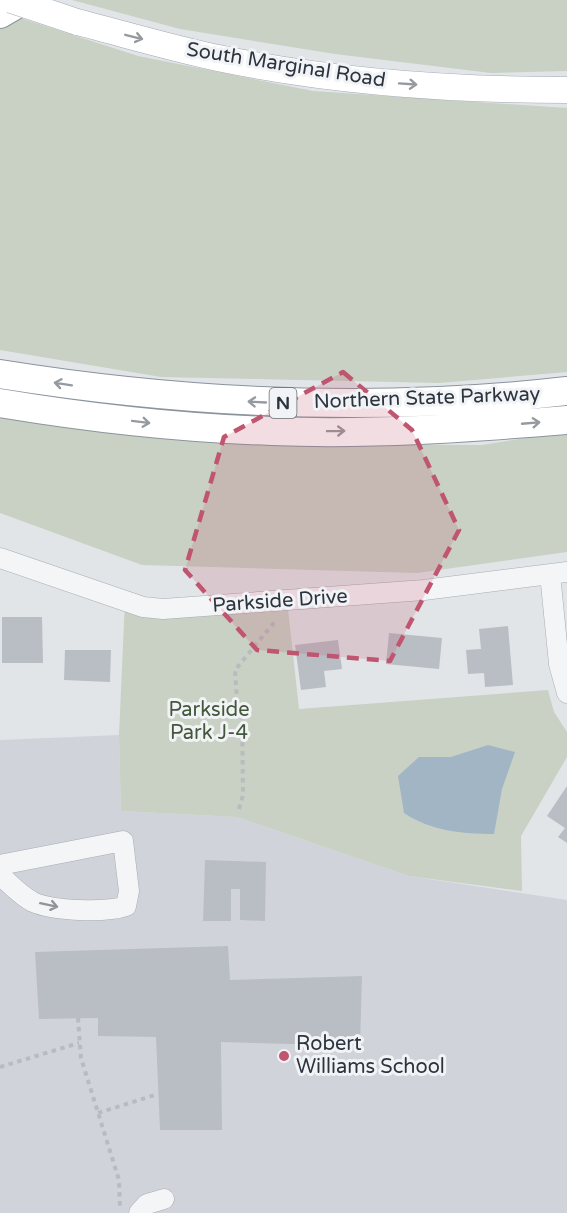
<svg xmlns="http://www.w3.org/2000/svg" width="567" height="1213" font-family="'Varela Round',sans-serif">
<rect width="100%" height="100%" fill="#e1e5e8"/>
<path fill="#d0d4da" d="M 119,735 L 121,811 L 237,817 L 409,876 L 567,900 L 567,1213 L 0,1213 L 0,740 Z"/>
<path fill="#c8d1c4" d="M 72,0 L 567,0 L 567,71 L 491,73 L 335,54 L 180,29 Z
M 17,17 L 138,56 L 313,91 L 567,108 L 567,372 L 439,383 L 161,377 L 0,350 L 0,27 Z
M 0,416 L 70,428 L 253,444 L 482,445 L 567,431 L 567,552 L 417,573 L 142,565 L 0,513 Z
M 287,600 L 299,709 L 548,690 L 554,712 L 567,732 L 567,757 L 521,836 L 522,891 L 409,876 L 237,817 L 121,811 L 119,735 L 125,601 Z"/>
<path fill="#a1b5c4" d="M 488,745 L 515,752 L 502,789 L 494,834 C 462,834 431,831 404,813 L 398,776 L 419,757 L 451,757 Z"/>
<path fill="#b9bec5" d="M 2,617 L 42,617 L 43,663 L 2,663 Z
M 508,626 L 513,685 L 485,687 L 484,673 L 468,674 L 466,650 L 481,649 L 479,629 Z
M 389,633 L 442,638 L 439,669 L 386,664 Z
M 338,640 L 342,669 L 324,671 L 326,687 L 301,690 L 295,645 Z
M 65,650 L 111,650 L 110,682 L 64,680 Z
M 567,786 L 567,843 L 558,837 L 565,828 L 547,816 Z
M 205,860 L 266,862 L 265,921 L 240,920 L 240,889 L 231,889 L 231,921 L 203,921 Z
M 228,946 L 230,980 L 362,976 L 360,1046 L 221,1042 L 222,1130 L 160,1130 L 156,1037 L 98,1036 L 98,1018 L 39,1019 L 35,952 Z"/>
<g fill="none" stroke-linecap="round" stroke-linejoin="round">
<defs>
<path id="minor" d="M 0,558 L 143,607 L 163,609 L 424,590 L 567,572
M 550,574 L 559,664 L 567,693
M 0,865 L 123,841 L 129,891 L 126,906 C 105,913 53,911 33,902 C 21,896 10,884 0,875
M 139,1213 L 147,1204 L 164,1199"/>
<path id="major" d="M 77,22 C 124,34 171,48 218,58 C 333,82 451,90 567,90"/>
<path id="highway" d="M 0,14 L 24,0
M 0,374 C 188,404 377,413 567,391
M 0,403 C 90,418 180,428 271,431 C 370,435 469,428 567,420"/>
</defs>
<use href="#minor" stroke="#a7acb2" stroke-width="21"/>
<use href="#major" stroke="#a2aab3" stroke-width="27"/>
<use href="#highway" stroke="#8a949d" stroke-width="30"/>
<path stroke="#b8bbc0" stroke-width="4" stroke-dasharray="4.5 4.5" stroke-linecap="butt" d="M 239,809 L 243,795 L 242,709 L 237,700 L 235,670 L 277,619
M 78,1018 L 81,1058 L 119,1180 L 120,1210
M 0,1067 L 79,1043
M 98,1113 L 158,1094"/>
<use href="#minor" stroke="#f4f5f7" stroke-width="20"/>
<use href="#major" stroke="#fff" stroke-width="26"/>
<use href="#highway" stroke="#fff" stroke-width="28"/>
<defs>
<path id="major-bridge" d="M 11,0 L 77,22"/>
</defs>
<use href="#major-bridge" stroke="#a2aab3" stroke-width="27" stroke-linecap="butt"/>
<use href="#major-bridge" stroke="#fff" stroke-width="26"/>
</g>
<defs><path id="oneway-shaft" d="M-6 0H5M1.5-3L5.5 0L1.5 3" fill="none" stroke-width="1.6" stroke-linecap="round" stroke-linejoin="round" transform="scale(1.5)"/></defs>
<g stroke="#969a9e">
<use href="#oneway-shaft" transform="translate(134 37) rotate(14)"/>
<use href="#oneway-shaft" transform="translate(408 84) rotate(4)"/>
<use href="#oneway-shaft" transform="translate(63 384) rotate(-171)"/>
<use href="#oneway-shaft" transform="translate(257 402) rotate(-177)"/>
<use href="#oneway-shaft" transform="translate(141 422) rotate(7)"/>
<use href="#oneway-shaft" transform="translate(531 423) rotate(-5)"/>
<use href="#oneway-shaft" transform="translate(336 431) rotate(-1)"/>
</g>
<use stroke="#90949a" href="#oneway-shaft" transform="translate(49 905) rotate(12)"/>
<path fill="#bf556e" fill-opacity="0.2" stroke="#bf556e" stroke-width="4.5" stroke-dasharray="12 8" stroke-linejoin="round" d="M 343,372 L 412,430 L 459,530 L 390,661 L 257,650 L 185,570 L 224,437 Z"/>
<circle fill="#bf556e" stroke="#f1f3f6" stroke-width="2" cx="284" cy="1056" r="6"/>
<g text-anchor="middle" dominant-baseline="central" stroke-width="6" stroke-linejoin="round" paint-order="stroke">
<rect fill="#f1f3f6" stroke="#676d75" stroke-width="1.5" x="269.5" y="388" width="27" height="30" rx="4.5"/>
<g font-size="18" font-weight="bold" fill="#2c343e">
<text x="283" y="403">N</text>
</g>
<g font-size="20" fill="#2c343e" stroke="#f1f3f6">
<text transform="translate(286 65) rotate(9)">South Marginal Road</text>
<text transform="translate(427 398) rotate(-2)">Northern State Parkway</text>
<text transform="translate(280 601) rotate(-4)">Parkside Drive</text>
</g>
<g font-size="20" fill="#43583a" stroke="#f1f3f6">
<text x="209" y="710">Parkside<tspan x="209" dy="23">Park J-4</tspan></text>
</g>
<g font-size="20" fill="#2c343e" stroke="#f1f3f6" text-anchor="start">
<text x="296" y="1044">Robert<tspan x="296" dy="23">Williams School</tspan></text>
</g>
</g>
</svg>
